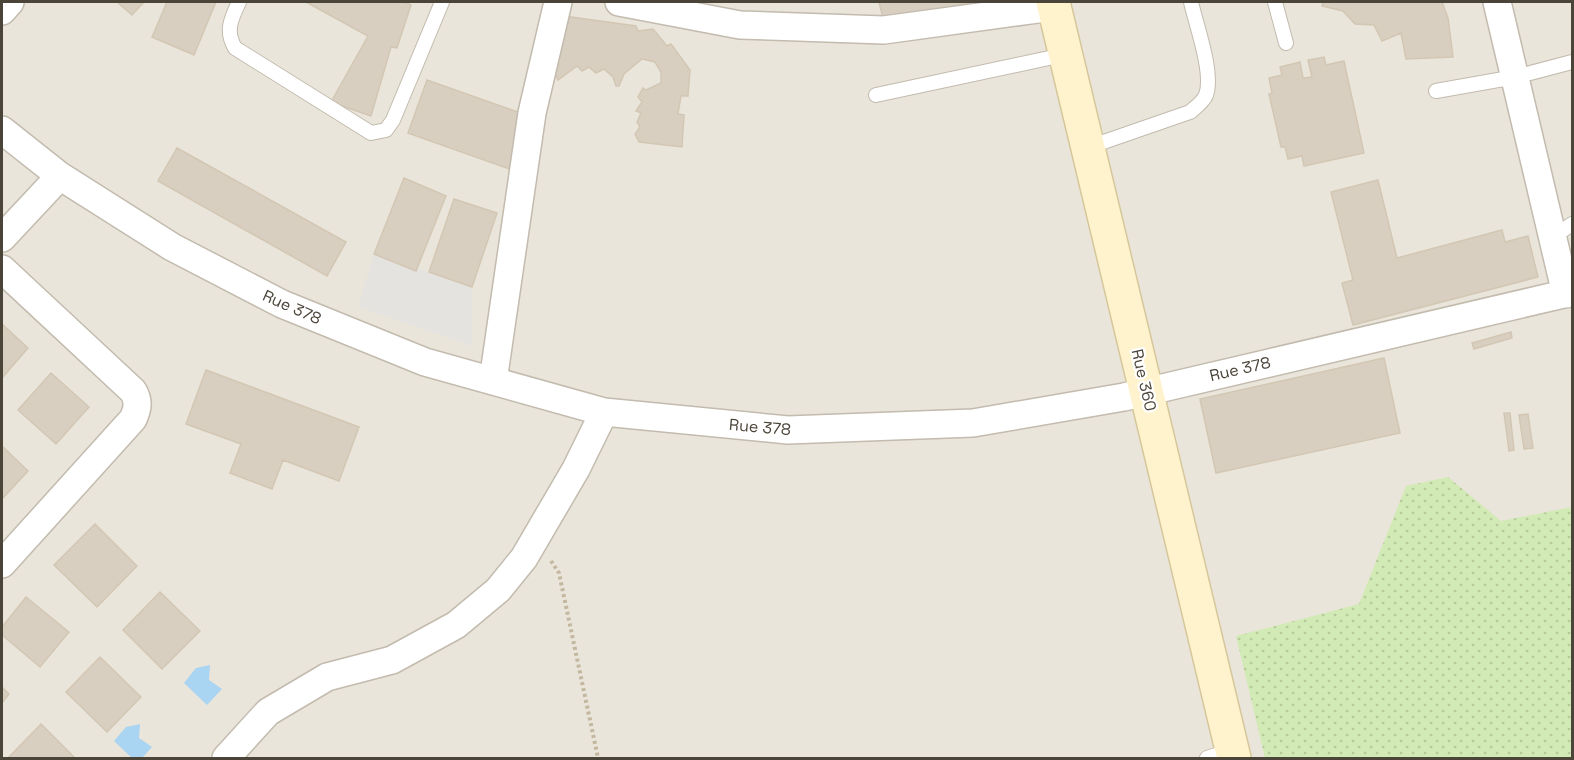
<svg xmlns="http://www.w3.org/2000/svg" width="1574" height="760" font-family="'Space Grotesk',sans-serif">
<defs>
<pattern id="park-dots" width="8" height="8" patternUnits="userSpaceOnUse" patternTransform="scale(1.5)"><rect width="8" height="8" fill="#d2eab5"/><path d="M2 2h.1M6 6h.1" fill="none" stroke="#b6ca9c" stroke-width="1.8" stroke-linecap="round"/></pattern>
</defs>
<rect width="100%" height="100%" fill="#f6f3ec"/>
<path fill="#eae5da" d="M 2,2 L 1572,2 L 1572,758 L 2,758 Z"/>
<path fill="url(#park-dots)" d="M 1448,477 L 1501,521 L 1572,507 L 1572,758 L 1265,758 L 1236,636 L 1359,604 L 1406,486 Z"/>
<path fill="#e5e3e0" d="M 374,254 L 472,287 L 472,346 L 358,307 Z"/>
<path fill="#a9d4f2" d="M 210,665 L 209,680 L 222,689 L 207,705 L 184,683 L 196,668 Z
M 140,724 L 139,738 L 152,747 L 142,758 L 132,758 L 114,741 L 126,727 Z"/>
<path fill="#d8cfc1" stroke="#d3c7b4" stroke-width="1.5" d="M 117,2 L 144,2 L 132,15 Z
M 167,2 L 216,2 L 194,55 L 152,37 Z
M 306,2 L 404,2 L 411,5 L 397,48 L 391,47 L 371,116 L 331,102 L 368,36 Z
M 879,2 L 971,2 L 885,26 Z
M 1323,2 L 1442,2 L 1448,18 L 1453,57 L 1406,59 L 1401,33 L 1382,41 L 1374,25 L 1355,24 L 1343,11 L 1322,6 Z
M 564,16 L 636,26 L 638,31 L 653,29 L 667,46 L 671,44 L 690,70 L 688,96 L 681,96 L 678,114 L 684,115 L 682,147 L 639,142 L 635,134 L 640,127 L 637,122 L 641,113 L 636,111 L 642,102 L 638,97 L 643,88 L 646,90 L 661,83 L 661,72 L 655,62 L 642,59 L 624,74 L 619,86 L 616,86 L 613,77 L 604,69 L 596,73 L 589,67 L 582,71 L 577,66 L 558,80 L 554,71 L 559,65 L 554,61 Z
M 1324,57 L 1326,65 L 1344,61 L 1364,153 L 1304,166 L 1302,156 L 1288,159 L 1285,147 L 1281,147 L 1269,94 L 1272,93 L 1269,78 L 1282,75 L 1280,67 L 1300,62 L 1303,78 L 1312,77 L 1308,60 Z
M 427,80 L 532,117 L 512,170 L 408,133 Z
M 177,148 L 346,242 L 327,276 L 158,181 Z
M 404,178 L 446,196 L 416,271 L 374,254 Z
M 1378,180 L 1397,258 L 1502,230 L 1505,242 L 1528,236 L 1538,277 L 1353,325 L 1342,283 L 1353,280 L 1331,192 Z
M 454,199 L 497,213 L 472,287 L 429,272 Z
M 2,324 L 28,348 L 2,378 Z
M 1511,332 L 1512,338 L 1474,349 L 1472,343 Z
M 1384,358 L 1400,433 L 1216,473 L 1200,399 Z
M 206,370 L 359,427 L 339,481 L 283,460 L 272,489 L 230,473 L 241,444 L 186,424 Z
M 51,373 L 89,407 L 56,444 L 18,410 Z
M 1504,413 L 1510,413 L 1514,450 L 1509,451 Z
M 1528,414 L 1533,448 L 1524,449 L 1519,415 Z
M 2,446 L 28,471 L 2,499 Z
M 95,524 L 137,566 L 97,607 L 54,565 Z
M 160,592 L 200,631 L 162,669 L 123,630 Z
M 26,597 L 69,632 L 40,667 L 2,635 L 2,627 Z
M 100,657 L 141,697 L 107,732 L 66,692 Z
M 2,687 L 9,694 L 2,703 Z
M 41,724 L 75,758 L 8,758 Z"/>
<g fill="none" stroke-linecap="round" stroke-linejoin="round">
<defs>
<path id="service" d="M 239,2 C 231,19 225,31 235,48 L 371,133 L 386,130 L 393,120 L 442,2
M 1275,2 L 1286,43
M 1436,91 L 1515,77 L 1572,62
M 876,95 L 1049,58
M 1089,147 L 1190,112 C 1196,107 1203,102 1206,95 C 1214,73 1196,25 1191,2
M 1553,237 L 1572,224
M 1207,758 L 1232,750"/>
<path id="minor" d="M 619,2 L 740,25 L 884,30 L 1038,9
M 1497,2 L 1566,294
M 2,11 L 10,2
M 2,130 L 60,176 L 172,247 L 282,304 L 425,362 L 604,412 L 788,430 L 973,423 L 1124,397 L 1572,292
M 2,238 L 60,176
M 2,269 L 133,391 C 139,401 138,408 133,419 L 2,564
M 493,381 L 532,113 L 558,2
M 226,758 L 268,712 L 327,677 L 392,660 L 456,625 L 498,590 L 524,558 L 576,469 L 604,412"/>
<path id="secondary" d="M 1053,2 L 1234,758"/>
</defs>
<use href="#service" stroke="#c2bbae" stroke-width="16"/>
<use href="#minor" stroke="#c2bbae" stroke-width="30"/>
<use href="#secondary" stroke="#d6c79b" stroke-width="36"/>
<path stroke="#c4b79f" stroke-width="4" stroke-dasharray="3 3" stroke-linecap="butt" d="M 551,561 L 559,573 L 598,758"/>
<use href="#service" stroke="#fff" stroke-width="14"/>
<use href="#minor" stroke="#fff" stroke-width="27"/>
<use href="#secondary" stroke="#fff3cd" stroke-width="33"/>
</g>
<g text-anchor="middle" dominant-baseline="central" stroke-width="4.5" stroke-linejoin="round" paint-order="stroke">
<g font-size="16" fill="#4b4439" stroke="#fff">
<text transform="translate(292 307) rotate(24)">Rue 378</text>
<text transform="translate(1240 369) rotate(-13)">Rue 378</text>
<text transform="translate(1144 380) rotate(77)">Rue 360</text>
<text transform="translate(760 427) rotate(5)">Rue 378</text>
</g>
</g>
<rect width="1574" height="760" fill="none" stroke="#4b4439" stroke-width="6"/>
</svg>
